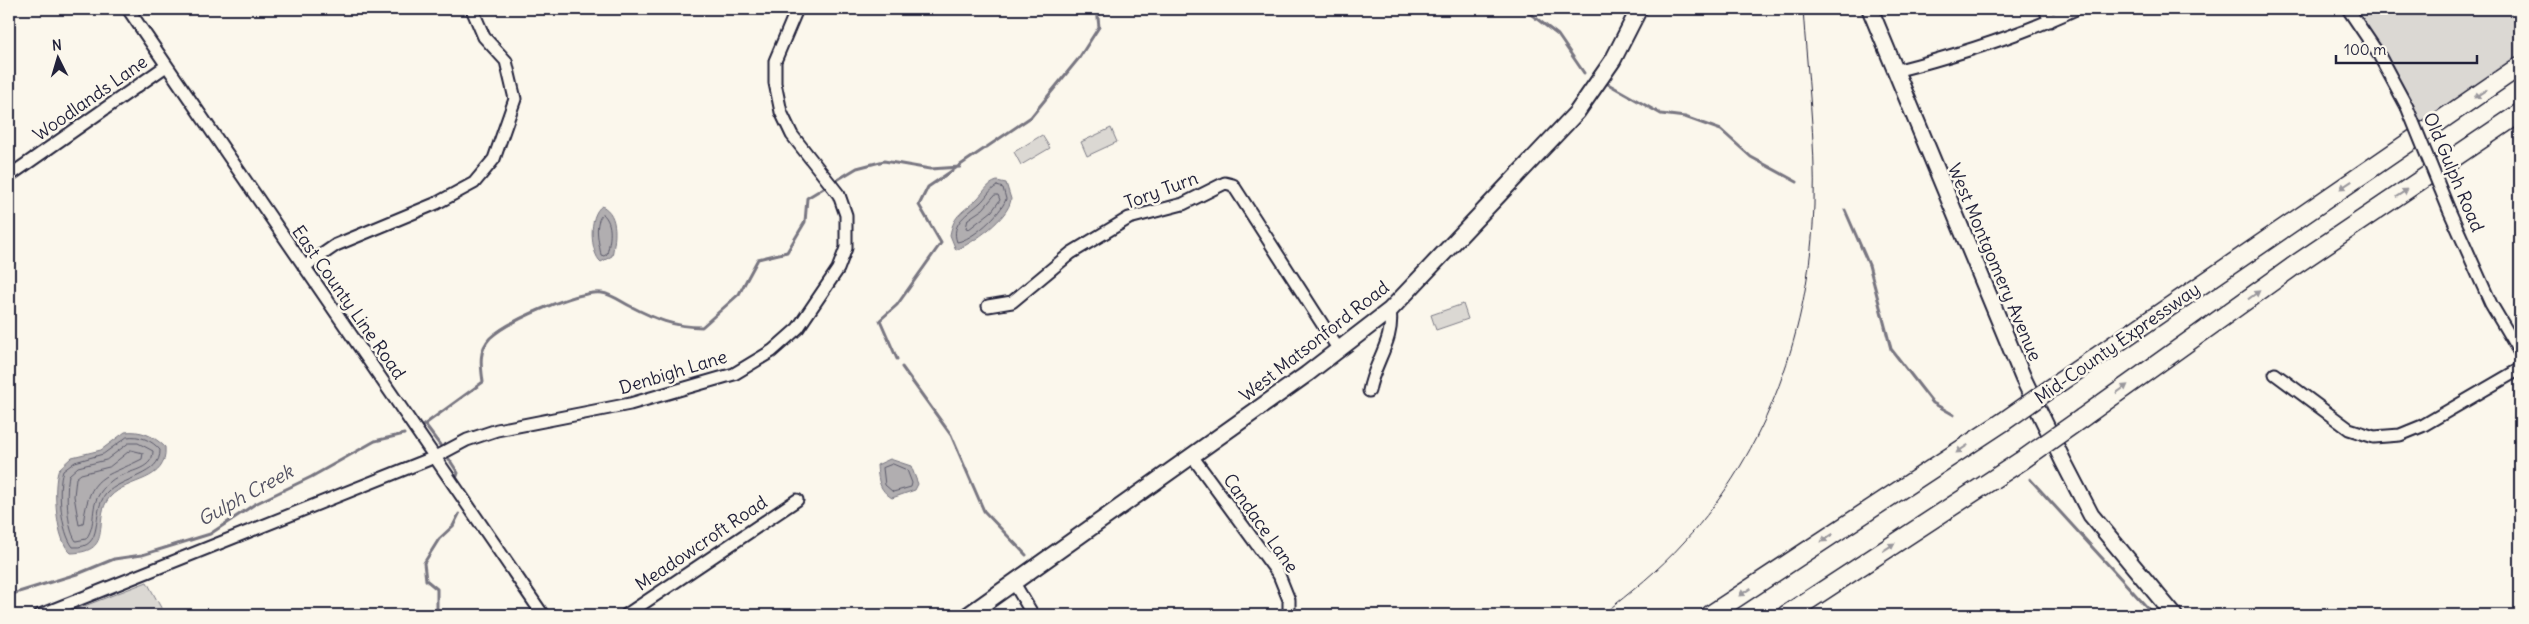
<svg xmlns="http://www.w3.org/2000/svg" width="2529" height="624" font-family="Delius,sans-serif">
<rect width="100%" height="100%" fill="#fbf7ec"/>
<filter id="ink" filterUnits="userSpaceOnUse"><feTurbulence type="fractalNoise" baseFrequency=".02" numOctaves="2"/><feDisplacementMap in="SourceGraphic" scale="10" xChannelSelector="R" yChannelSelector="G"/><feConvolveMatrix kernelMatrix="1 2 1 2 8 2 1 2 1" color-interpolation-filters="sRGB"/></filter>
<g filter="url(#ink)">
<path fill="#dbd8d3" stroke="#7e7d87" d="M 2348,9 L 2520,9 L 2520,66 L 2427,130 L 2407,107 Z
M 1111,128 L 1117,142 L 1087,156 L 1081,142 Z
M 1042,135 L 1050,148 L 1021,165 L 1014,152 Z
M 1463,304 L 1468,319 L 1436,330 L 1431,315 Z
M 147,582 L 165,615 L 61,615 Z"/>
<path fill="#b1aeb0" stroke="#787681" d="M 997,181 L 1006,183 L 1011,199 C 1009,218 973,243 956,250 L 950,235 C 954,213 964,212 977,199 C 984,192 987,184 997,181 Z
M 602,206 C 620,215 615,241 612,256 L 601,262 C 590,253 588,215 602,206 Z
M 125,432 C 141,430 154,436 165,447 C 168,483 128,477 110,497 C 91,518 116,552 71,553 C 56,542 52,486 59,469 L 72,457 L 101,450 Z
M 890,459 L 911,466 L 918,484 L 915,490 L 892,498 C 879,490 878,480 877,465 Z"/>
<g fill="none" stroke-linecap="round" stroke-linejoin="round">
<path stroke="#5b5a6a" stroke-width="1" d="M 997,186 L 1003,188 L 1006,199 C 1001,214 972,240 957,242 C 950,223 968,214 980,203 C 986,198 989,190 997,186 Z
M 995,195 L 998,195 L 1000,200 L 992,211 L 969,229 L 966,228 L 968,219 L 983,209 Z
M 603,214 C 614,224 610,241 607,254 L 604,256 L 601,255 C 599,243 593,222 603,214 Z
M 127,437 C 139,435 152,440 160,450 C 161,476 121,477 106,494 C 90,512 106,549 73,547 C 61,532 57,489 63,471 L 75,462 L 103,454 Z
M 129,443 L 138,443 L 153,451 C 153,472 124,470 111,481 C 84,504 100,519 86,539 L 76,541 C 66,527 66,491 69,475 L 78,467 L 106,460 Z
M 131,450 L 143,453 L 142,459 C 103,479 90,473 83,524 L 79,525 L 74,496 L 76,478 L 81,474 L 109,467 Z
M 893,464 L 907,470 L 912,483 L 911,487 L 893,492 L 885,485 L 883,468 Z"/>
<path stroke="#787681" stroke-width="3" d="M 1524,9 L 1558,35 L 1584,73
M 1608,84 L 1661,114 L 1685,117 L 1721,130 L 1751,157 L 1797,182
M 1845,210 L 1869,265 L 1891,349 L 1933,403 L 1954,415
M 897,359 L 880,320 L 897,305 L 941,243 L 919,205 L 928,187 L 1031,117 L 1079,58 L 1099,27 L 1097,9
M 902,367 L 951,435 L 984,511 L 1026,555
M 425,425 L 440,445
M 421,427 L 483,382 C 481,366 478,351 490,338 C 508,321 578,290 602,293 C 611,294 622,302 630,306 C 655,319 674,327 702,327 L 739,294 L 758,259 L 787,252 L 805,222 L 807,198 L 857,168 L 884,161 L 930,169 L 960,167
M 449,459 L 458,473 L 457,476
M 2030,479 L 2154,615
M 9,595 L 80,573 L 114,559 L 142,555 L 210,534 L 255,504 L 311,477 L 375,441 L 404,434
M 437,615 L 437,589 L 426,580 L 424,563 L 439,539 L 453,526 L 459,514"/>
<defs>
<path id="minor" d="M 128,9 L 543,615
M 2045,9 L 2050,21
M 2348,9 L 2379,55 L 2407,107
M 1895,71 C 1957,55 2018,36 2076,9
M 9,176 L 166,66
M 2449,210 L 2491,304 L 2520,353
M 304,267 L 336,245 L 437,203 L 474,183 L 494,159 L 515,99 L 506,61 L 484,37 L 472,9
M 988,306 L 1012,302 L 1071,253 L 1129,218 L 1183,204 L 1225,183 L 1233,185 L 1339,350
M 2275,374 L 2349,429 L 2374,437 L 2400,435 L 2422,426 L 2520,369
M 1369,391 C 1374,362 1395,340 1390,310
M 1192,456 L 1279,575 L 1289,600 L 1289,615
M 1014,583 L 1033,615
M 40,615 L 435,457 L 467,440 L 497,430 L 630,404 L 734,374 L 772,351 L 798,328 L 838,269 L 846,248 L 846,215 L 839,195 L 792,135 L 781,112 L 775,83 L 775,61 L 797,9
M 626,615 L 797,500"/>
<path id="major" d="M 1870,9 L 2024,380 L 2063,461 L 2091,515 L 2174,615
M 968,615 L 1307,374 L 1390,310 L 1577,112 L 1613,60 L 1639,9"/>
<path id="highway" d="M 2060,382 L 2520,66
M 2082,418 L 2298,263 L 2520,113
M 1710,615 L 2003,422
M 1786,615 L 2021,461"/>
</defs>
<use href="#minor" stroke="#22223b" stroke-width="15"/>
<use href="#major" stroke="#22223b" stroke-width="19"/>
<use href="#highway" stroke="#22223b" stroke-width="21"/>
<use href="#minor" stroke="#fbf7ec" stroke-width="11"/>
<use href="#major" stroke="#fbf7ec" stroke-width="15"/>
<use href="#highway" stroke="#fbf7ec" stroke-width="18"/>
<path stroke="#22223b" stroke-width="1" d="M 1602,615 C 1631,592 1659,570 1684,542 C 1768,451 1810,328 1814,205 C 1816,141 1807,72 1803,9"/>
<defs>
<path id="minor-bridge" d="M 2407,107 L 2449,210"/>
<path id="highway-bridge" d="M 2003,422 L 2060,382
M 2021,461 L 2082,418"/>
</defs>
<use href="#minor-bridge" stroke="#22223b" stroke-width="15" stroke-linecap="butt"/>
<use href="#highway-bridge" stroke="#22223b" stroke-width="21" stroke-linecap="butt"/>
<use href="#minor-bridge" stroke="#fbf7ec" stroke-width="11"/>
<use href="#highway-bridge" stroke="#fbf7ec" stroke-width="18"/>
</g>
<defs><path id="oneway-solid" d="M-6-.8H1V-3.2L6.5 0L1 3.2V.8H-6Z" transform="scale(1.25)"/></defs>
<g fill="#99979c">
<use href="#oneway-solid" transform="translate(2480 94) rotate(146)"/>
<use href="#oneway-solid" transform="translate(2346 185) rotate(146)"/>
<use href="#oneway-solid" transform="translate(2402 193) rotate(-34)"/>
<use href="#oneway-solid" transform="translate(2254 295) rotate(-36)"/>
<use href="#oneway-solid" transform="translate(2122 389) rotate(-36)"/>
<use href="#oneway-solid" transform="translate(1962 449) rotate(146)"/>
<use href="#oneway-solid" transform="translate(1827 538) rotate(146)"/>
<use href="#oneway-solid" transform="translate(1889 547) rotate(-33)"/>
<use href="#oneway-solid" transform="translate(1745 592) rotate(147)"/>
</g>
</g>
<g text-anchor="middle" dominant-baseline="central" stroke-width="5" stroke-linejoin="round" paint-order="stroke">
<g font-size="18" fill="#22223b" stroke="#fbf7ec">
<text transform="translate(90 98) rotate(-35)">Woodlands Lane</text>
<text transform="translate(2454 172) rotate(67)">Old Gulph Road</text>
<text transform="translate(1161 190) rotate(-20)">Tory Turn</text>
<text transform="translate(1995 262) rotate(67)">West Montgomery Avenue</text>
<text transform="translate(349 302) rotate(55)">East County Line Road</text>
<text transform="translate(1314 341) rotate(-38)">West Matsonford Road</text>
<text transform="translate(2117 343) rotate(-35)">Mid-County Expressway</text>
<text transform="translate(673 372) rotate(-17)">Denbigh Lane</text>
<text transform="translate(1261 523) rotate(55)">Candace Lane</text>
<text transform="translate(701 543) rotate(-34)">Meadowcroft Road</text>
</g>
<g font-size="19" font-style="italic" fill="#545364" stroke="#fbf7ec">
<text transform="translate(245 495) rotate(-29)">Gulph Creek</text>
</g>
</g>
<rect width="2529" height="624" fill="none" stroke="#fbf7ec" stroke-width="30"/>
<rect x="15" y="15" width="2499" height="594" fill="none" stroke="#22223b" stroke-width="2" filter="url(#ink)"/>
<g transform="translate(58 58) rotate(355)" stroke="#fbf7ec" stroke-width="4" paint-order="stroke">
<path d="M0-4L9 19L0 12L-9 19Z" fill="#22223b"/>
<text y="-8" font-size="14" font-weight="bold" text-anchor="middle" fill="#22223b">N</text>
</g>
<path d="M2336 55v8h141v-8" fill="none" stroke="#22223b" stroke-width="2.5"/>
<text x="2344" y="55" font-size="15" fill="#22223b" stroke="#fbf7ec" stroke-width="4" paint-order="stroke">100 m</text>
</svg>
